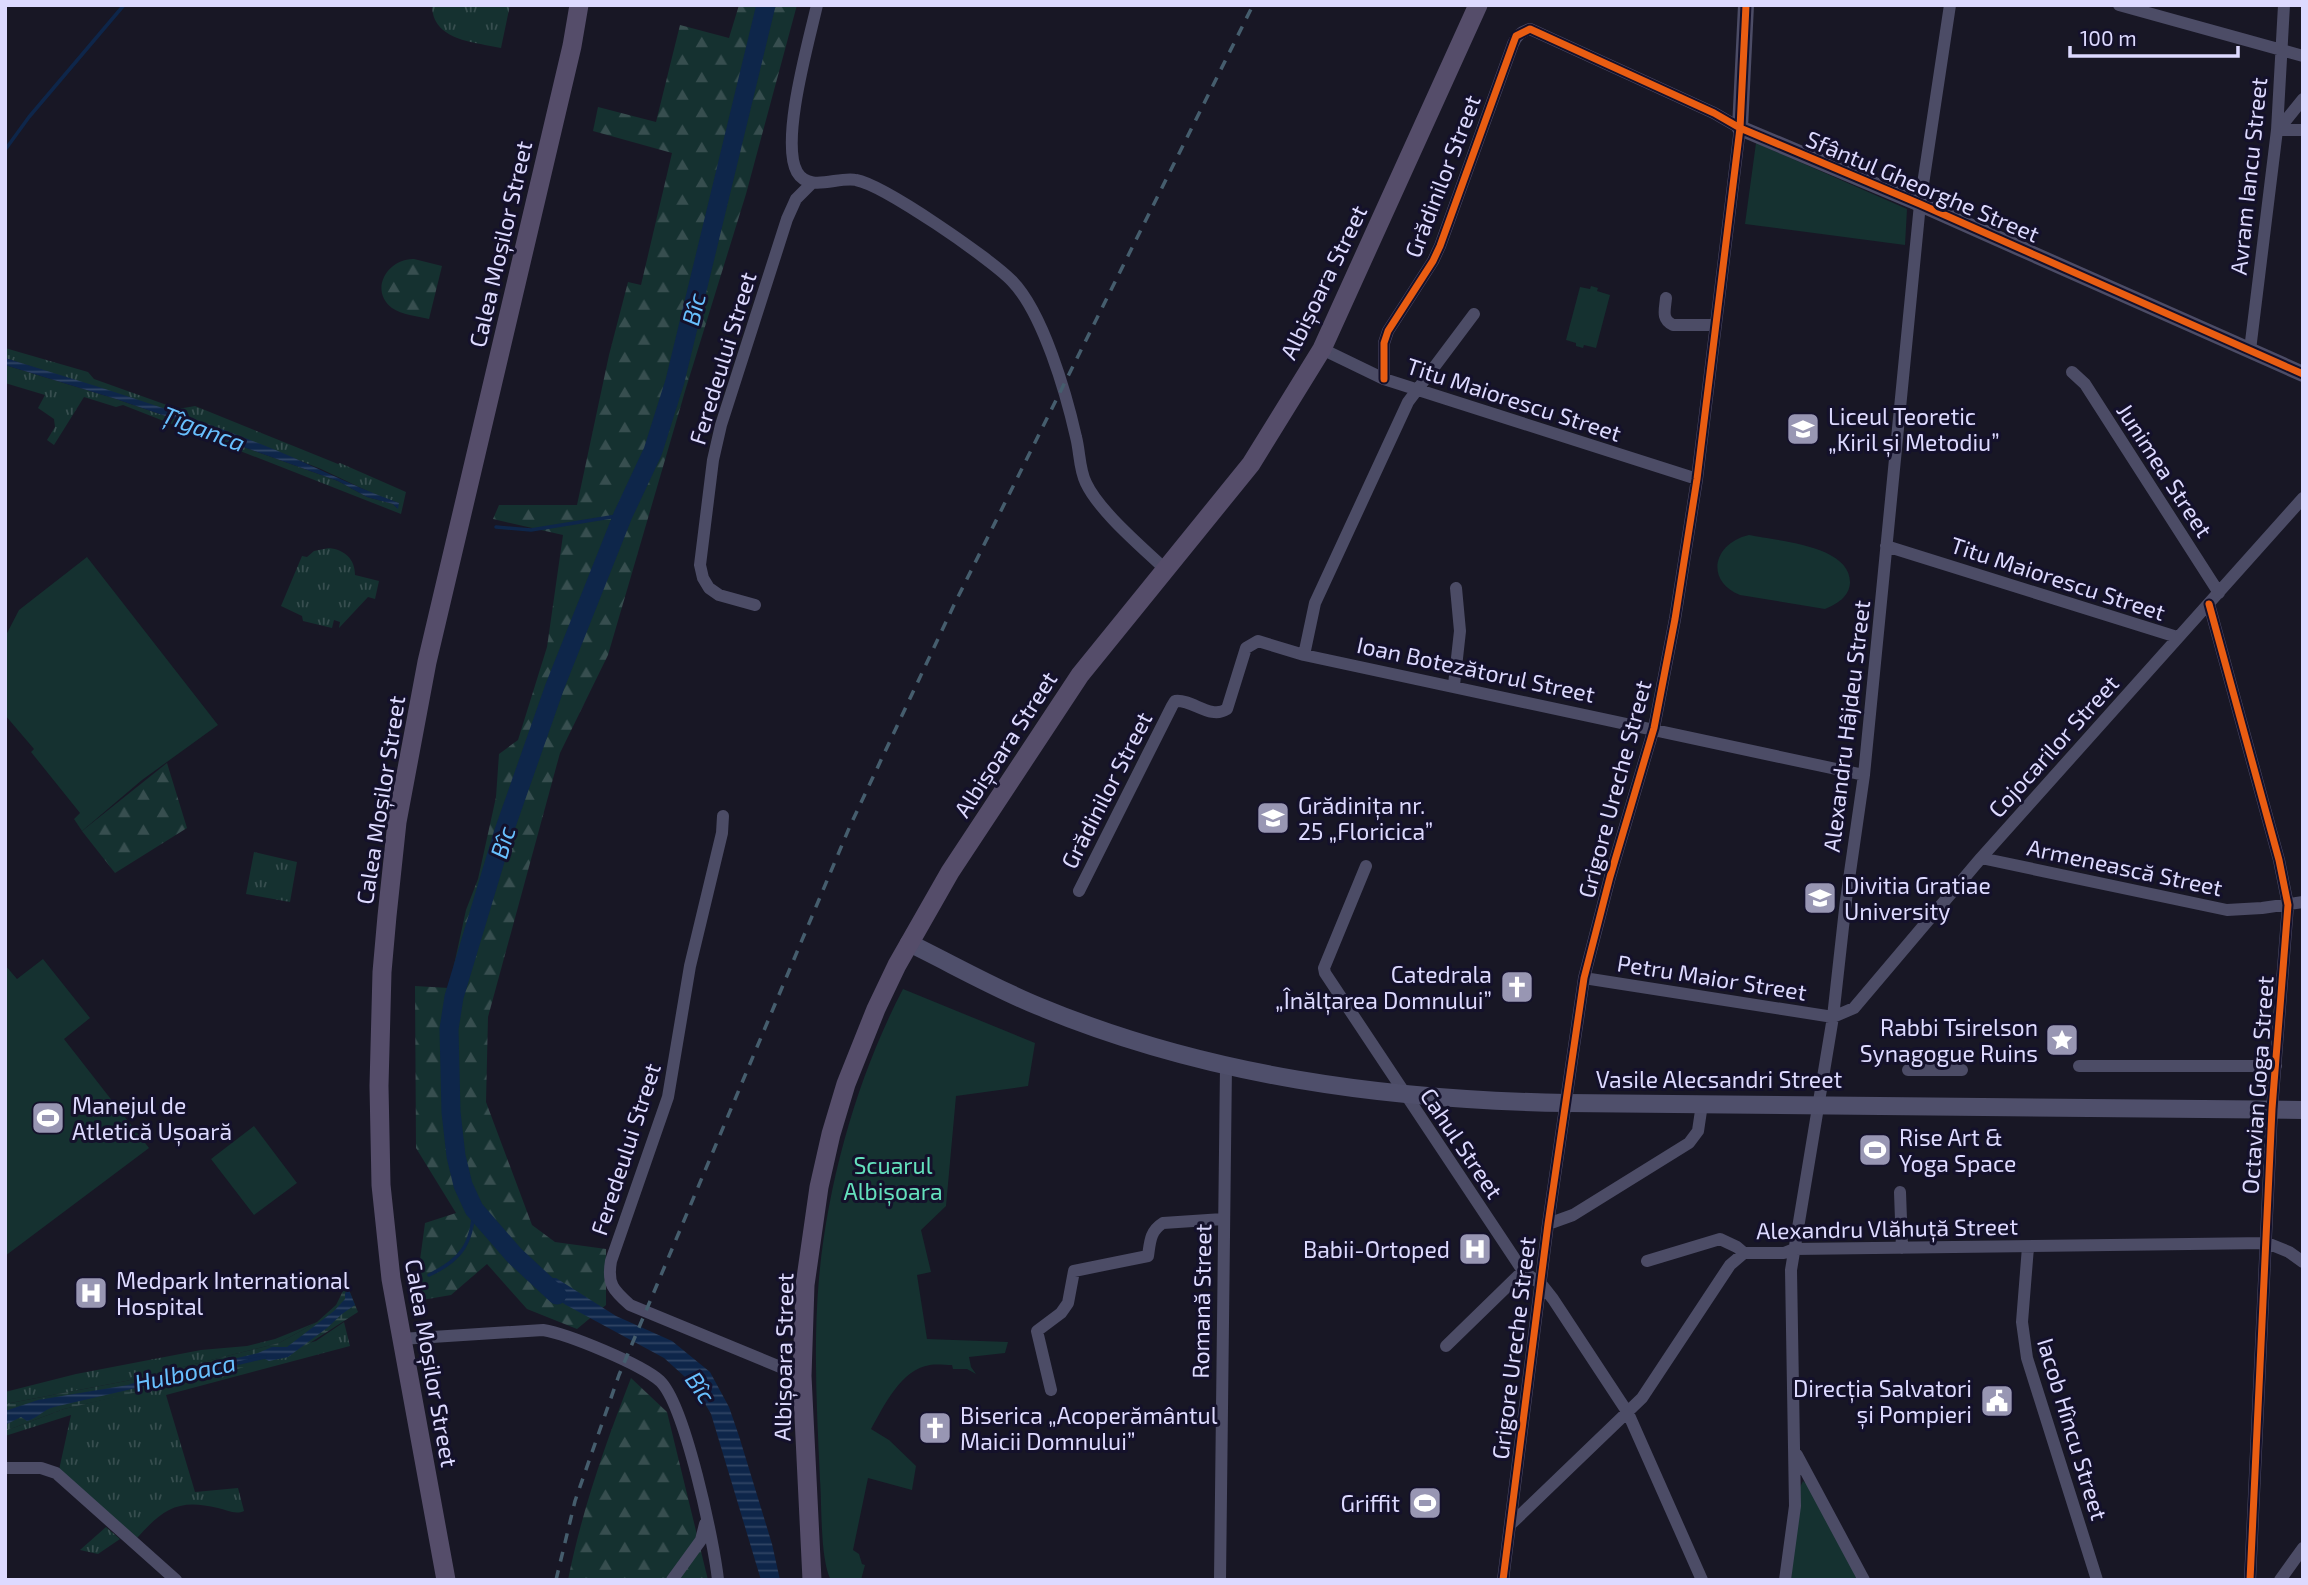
<svg xmlns="http://www.w3.org/2000/svg" width="2308" height="1585" font-family="'Exo 2',sans-serif">
<defs>
<pattern id="grass-tufts" width="24" height="20" patternUnits="userSpaceOnUse" patternTransform="scale(1.75)"><rect width="24" height="20" fill="#153130"/><path d="M3 7l-1-3M5 7V3M7 7l1-3M15 17l-1-3M17 17v-4M19 17l1-3" fill="none" stroke="#374e4f"/></pattern>
<pattern id="forest-firs" width="22" height="20" patternUnits="userSpaceOnUse" patternTransform="scale(1.75)"><rect width="22" height="20" fill="#153130"/><path d="M5 1l3.5 6h-7zM16 11l3.5 6h-7z" fill="#374e4f"/></pattern>
<pattern id="wetland-marsh" width="20" height="14" patternUnits="userSpaceOnUse" patternTransform="scale(1.75)"><rect width="20" height="14" fill="#153130"/><path d="M1 5h8M5 5V1M11 12h8M15 12V8" fill="none" stroke="#374e4f"/></pattern>
<pattern id="water-rules" width="6" height="5" patternUnits="userSpaceOnUse" patternTransform="scale(1.75)"><rect width="6" height="5" fill="#0e264a"/><path d="M0 2.5h6" fill="none" stroke="#314565"/></pattern>
</defs>
<rect width="100%" height="100%" fill="#181725"/>
<path fill="url(#grass-tufts)" d="M 432,5 L 510,5 L 501,48 C 475,42 432,41 432,5 Z
M 5,348 L 88,372 L 94,379 L 178,409 L 195,406 L 338,464 L 340,463 L 406,492 L 401,514 L 123,405 L 116,407 L 84,397 L 54,445 L 47,440 L 55,427 L 54,419 L 38,408 L 45,395 L 5,383 L 5,365 L 116,399 L 209,431 L 230,442 L 338,481 L 367,497 L 393,504 L 397,508 L 399,503 L 376,495 L 321,469 L 194,419 L 5,358 Z
M 329,548 C 345,550 355,559 355,575 L 379,581 L 375,599 L 368,597 L 339,628 L 340,622 L 334,620 L 332,628 L 303,621 L 302,616 L 281,606 L 302,556 L 307,557 L 314,551 Z
M 254,852 L 297,862 L 290,902 L 246,894 Z
M 317,1322 L 279,1343 L 126,1381 L 5,1404 L 5,1392 L 76,1374 L 201,1350 L 247,1346 L 275,1339 Z
M 344,1322 L 350,1346 L 166,1395 L 195,1492 L 238,1488 L 244,1511 C 235,1515 227,1510 218,1508 C 178,1498 163,1509 137,1538 L 59,1470 L 71,1415 L 5,1436 L 5,1431 L 64,1409 L 155,1387 L 316,1341 Z
M 106,1527 L 120,1539 L 98,1554 L 80,1550 Z"/>
<path fill="url(#forest-firs)" d="M 739,5 L 797,5 L 746,194 L 686,388 L 608,655 L 560,753 L 488,1017 L 486,1102 L 532,1225 L 555,1242 L 606,1249 L 606,1305 L 577,1329 L 527,1309 L 487,1264 L 451,1295 L 422,1300 L 420,1260 L 425,1223 L 456,1213 L 416,1148 L 415,986 L 449,988 L 466,910 L 478,879 L 496,797 L 499,754 L 518,740 L 547,647 L 563,535 L 493,519 L 499,505 L 577,505 L 609,355 L 628,282 L 641,285 L 672,153 L 593,131 L 598,107 L 656,122 L 680,25 L 729,38 Z
M 414,259 L 442,266 L 429,319 C 417,316 402,315 392,308 C 368,289 389,258 414,259 Z
M 167,763 L 187,828 L 115,873 L 82,831 Z
M 631,1378 L 667,1412 L 708,1580 L 568,1580 C 582,1510 605,1445 631,1378 Z"/>
<path fill="url(#wetland-marsh)" d="M 349,1290 L 358,1312 L 288,1357 L 64,1409 L 5,1431 L 5,1404 L 126,1381 L 279,1343 L 317,1322 L 336,1305 L 343,1291 Z"/>
<path fill="#153130" d="M 1756,143 L 1907,209 L 1905,245 L 1745,224 Z
M 1591,286 L 1598,288 L 1597,291 L 1610,295 L 1596,348 L 1584,345 L 1583,348 L 1576,346 L 1576,343 L 1566,340 L 1580,287 L 1590,289 Z
M 1749,535 C 1777,541 1851,545 1850,583 C 1849,597 1837,604 1825,609 L 1740,595 C 1704,580 1714,543 1749,535 Z
M 87,557 L 218,725 L 142,780 L 82,831 L 74,819 L 80,813 L 31,752 L 34,749 L 5,715 L 5,637 L 19,610 Z
M 43,959 L 90,1018 L 64,1039 L 149,1148 L 5,1256 L 5,965 L 17,979 Z
M 903,989 L 1035,1043 L 1028,1086 L 956,1096 L 946,1206 L 921,1230 L 931,1272 L 917,1275 L 927,1339 L 1008,1342 L 1005,1353 L 969,1357 L 971,1367 L 976,1374 L 967,1369 L 953,1369 L 952,1365 C 945,1365 937,1364 930,1365 C 901,1369 884,1406 871,1429 L 889,1440 L 916,1466 L 912,1490 L 868,1478 L 853,1550 L 859,1554 L 862,1564 L 865,1565 L 861,1580 L 831,1580 C 820,1560 822,1505 820,1480 C 817,1413 813,1346 819,1278 C 828,1180 858,1075 903,989 Z
M 254,1126 L 297,1183 L 254,1215 L 211,1159 Z
M 1803,1481 L 1813,1489 L 1860,1580 L 1791,1580 L 1798,1491 Z"/>
<path fill="url(#water-rules)" d="M 5,358 C 90,384 175,410 258,443 C 305,461 351,486 399,503 L 398,509 L 393,504 L 367,497 L 338,481 L 230,442 L 209,431 L 116,399 L 5,365 Z
M 537,1278 L 556,1278 L 616,1316 L 672,1341 L 710,1372 L 729,1407 L 739,1436 L 772,1544 L 780,1580 L 761,1580 L 711,1414 L 694,1385 L 664,1358 L 566,1305 L 548,1293 Z
M 349,1290 L 355,1305 L 342,1314 L 327,1328 L 288,1357 L 269,1361 L 263,1358 L 238,1364 L 230,1369 L 218,1366 L 186,1381 L 169,1378 L 149,1385 L 54,1407 C 43,1410 38,1418 27,1421 L 21,1417 L 5,1425 L 5,1411 L 38,1400 L 128,1385 L 166,1372 L 170,1374 L 258,1353 L 272,1347 L 287,1347 L 334,1311 L 345,1299 L 345,1293 Z"/>
<g fill="none" stroke-linecap="round" stroke-linejoin="round">
<path stroke="#0e264a" stroke-width="3.5" d="M 5,150 L 29,117 L 124,5
M 496,527 L 531,530 L 623,515
M 429,1275 C 461,1260 472,1244 474,1209
M 239,1363 L 265,1357
M 201,1372 L 224,1367
M 160,1381 L 176,1377"/>
<path stroke="#0e264a" stroke-width="19" d="M 557,1295 L 514,1255 L 474,1209 L 463,1185 L 456,1156 L 451,1112 L 449,1029 L 454,997 L 503,834 L 555,686 L 623,515 L 653,451 L 675,381 L 766,5"/>
<path stroke="#4c4c66" stroke-width="12" d="M 817,5 C 809,41 780,141 797,172 C 809,193 838,176 856,180 C 884,185 991,259 1012,281 C 1043,313 1066,393 1076,437 C 1080,452 1079,469 1086,483 C 1099,511 1142,547 1165,569
M 2119,5 L 2303,56
M 2277,130 L 2303,130
M 2278,130 L 2303,99
M 1666,298 C 1665,310 1661,319 1673,325 L 1716,325
M 1322,349 L 1384,379 L 1697,479
M 2250,350 L 2277,130 L 2284,5
M 2072,372 L 2085,384 L 2219,593
M 1384,379 L 1384,343 L 1388,331 L 1433,261 L 1440,246 L 1513,44 C 1517,35 1521,32 1530,29 L 1714,113 L 1740,128 L 1697,479 L 1675,619 L 1654,728 L 1610,877 L 1584,978 L 1548,1224 L 1503,1580
M 1886,546 L 2177,637
M 2209,604 L 2279,860 L 2288,905 L 2272,1109 L 2250,1580
M 755,605 L 719,595 L 709,588 L 703,578 L 700,565 L 713,460 L 721,425 L 787,219 L 796,199 L 812,183
M 1304,655 L 1315,603 L 1408,402 L 1474,314
M 1454,685 L 1460,631 L 1456,588
M 723,816 L 722,833 L 690,966 L 668,1097 L 611,1261 C 607,1284 613,1290 630,1305 L 802,1376
M 1981,858 L 2227,910 L 2262,908 L 2303,902
M 1366,866 L 1324,968 L 1325,973 L 1523,1271 L 1542,1285 L 1553,1299 L 1628,1413 L 1702,1580
M 1079,891 L 1172,706 L 1175,701 C 1193,699 1210,720 1227,709 L 1246,648 L 1258,641 L 1304,655 L 1864,775
M 1584,978 L 1833,1017 L 1854,1008 L 1981,858 L 2303,498
M 2079,1066 L 2276,1066
M 1908,1070 L 1962,1070
M 1900,1192 L 1902,1248
M 1548,1224 L 1573,1215 L 1689,1143 L 1698,1131 L 1702,1104
M 2028,1247 L 2022,1322 L 2027,1358 L 2097,1580
M 1647,1261 L 1720,1239 L 1737,1247 L 1744,1253
M 401,1339 L 543,1330 C 568,1334 641,1364 660,1381 C 685,1405 714,1542 718,1580
M 1446,1346 L 1523,1271
M 1051,1390 L 1037,1331 L 1061,1313 L 1068,1303 L 1074,1271 L 1148,1256 C 1150,1242 1150,1231 1163,1223 L 1223,1219
M 1797,1455 L 1864,1580
M 5,1468 L 41,1468 L 56,1473 L 176,1580
M 1511,1524 L 1642,1398 L 1730,1265 L 1744,1253 L 1784,1253 L 1794,1249 L 2267,1243 L 2289,1252 L 2303,1262
M 672,1580 L 701,1540 L 705,1524
M 1220,1580 L 1226,1065
M 1785,1580 L 1795,1506 L 1791,1270 L 1833,1017 L 1846,900 L 1864,775 L 1920,204 L 1950,5
M 2280,1580 L 2303,1548"/>
<path stroke="#4c4c66" stroke-width="16" d="M 1746,5 L 1740,128 L 1920,204 L 2303,374"/>
<path stroke="#4f4f6b" stroke-width="18" d="M 909,943 C 952,964 994,988 1038,1006 C 1206,1076 1386,1100 1567,1103 L 2303,1110"/>
<path stroke="#554d6a" stroke-width="19" d="M 446,1580 L 391,1279 L 381,1185 L 379,1086 L 382,972 L 387,916 L 397,822 L 427,662 L 572,46 L 579,5
M 812,1580 L 802,1376 L 805,1285 L 819,1187 L 831,1134 L 846,1084 L 876,1009 L 897,965 L 950,872 L 1080,675 L 1251,464 L 1322,349 L 1478,5"/>
<path stroke="#455d6d" stroke-width="3.5" stroke-dasharray="10 9" stroke-linecap="butt" d="M 556,1580 L 575,1501 L 619,1375 L 850,826 L 953,607 L 1253,5"/>
<defs>
<path id="cycleway" d="M 1384,379 L 1384,343 L 1388,331 L 1433,261 L 1440,246 L 1513,44 L 1516,36 L 1530,29 L 1714,113 L 1740,128 L 1920,204 L 2303,374
M 2209,604 L 2279,860 L 2288,905 L 2272,1109 L 2250,1580
M 1503,1580 L 1548,1224 L 1584,978 L 1610,877 L 1654,728 L 1675,619 L 1697,479 L 1740,128 L 1746,5"/>
</defs>
<use href="#cycleway" stroke="#14112b" stroke-width="11"/>
<use href="#cycleway" stroke="#e95d12" stroke-width="7"/>
</g>
<defs>
<symbol id="school-square" viewBox="-11 -11 22 22"><rect x="-9" y="-9" width="18" height="18" rx="4" fill="#9896b3" stroke="#14112b"/><path d="M0-5L7-2L0 1L-7-2ZM-4 1L0 2.5L4 1V4Q0 6-4 4Z" fill="#fff"/></symbol>
<symbol id="university-square" viewBox="-11 -11 22 22"><rect x="-9" y="-9" width="18" height="18" rx="4" fill="#9896b3" stroke="#14112b"/><path d="M0-5L7-2L0 1L-7-2ZM-4 1L0 2.5L4 1V4Q0 6-4 4Z" fill="#fff"/></symbol>
<symbol id="church-square" viewBox="-11 -11 22 22"><rect x="-9" y="-9" width="18" height="18" rx="4" fill="#9896b3" stroke="#14112b"/><path d="M-1.2-6h2.4v3.5h3.3v2.4h-3.3V6h-2.4V-.1h-3.3v-2.4h3.3Z" fill="#fff"/></symbol>
<symbol id="sight-square" viewBox="-11 -11 22 22"><rect x="-9" y="-9" width="18" height="18" rx="4" fill="#9896b3" stroke="#14112b"/><path d="M0-6L1.8-2.2L6-1.7L2.9 1.2L3.7 5.4L0 3.3L-3.7 5.4L-2.9 1.2L-6-1.7L-1.8-2.2Z" fill="#fff"/></symbol>
<symbol id="stadium-square" viewBox="-11 -11 22 22"><rect x="-9" y="-9" width="18" height="18" rx="4" fill="#9896b3" stroke="#14112b"/><path d="M0-5a6.5 5 0 1 0 0 10a6.5 5 0 1 0 0-10ZM-3.5-1.8h7v3.6h-7Z" fill="#fff"/></symbol>
<symbol id="hospital-square" viewBox="-11 -11 22 22"><rect x="-9" y="-9" width="18" height="18" rx="4" fill="#9896b3" stroke="#14112b"/><path d="M-5-5h3v3.5h4V-5h3V5h-3V1.5h-4V5h-3Z" fill="#fff"/></symbol>
<symbol id="civic-square" viewBox="-11 -11 22 22"><rect x="-9" y="-9" width="18" height="18" rx="4" fill="#9896b3" stroke="#14112b"/><path d="M-.6-6.5H3V-4.5H.6V-3L4-1V1h2V6H-6V1h2V-1L-.6-3ZM-1.2 2.5V6h2.4V2.5Z" fill="#fff"/></symbol>
</defs>
<g fill-rule="evenodd">
<use href="#school-square" x="1784" y="410" width="38" height="38"/>
<use href="#school-square" x="1254" y="799" width="38" height="38"/>
<use href="#university-square" x="1801" y="879" width="38" height="38"/>
<use href="#church-square" x="1498" y="968" width="38" height="38"/>
<use href="#sight-square" x="2043" y="1021" width="38" height="38"/>
<use href="#stadium-square" x="29" y="1099" width="38" height="38"/>
<use href="#stadium-square" x="1856" y="1131" width="38" height="38"/>
<use href="#hospital-square" x="1456" y="1230" width="38" height="38"/>
<use href="#hospital-square" x="72" y="1274" width="38" height="38"/>
<use href="#civic-square" x="1978" y="1382" width="38" height="38"/>
<use href="#church-square" x="916" y="1409" width="38" height="38"/>
<use href="#stadium-square" x="1406" y="1484" width="38" height="38"/>
</g>
<g text-anchor="middle" dominant-baseline="central" stroke-width="6" stroke-linejoin="round" paint-order="stroke">
<g font-size="23" fill="#dddaff" stroke="#14112b">
<text transform="translate(1442 176) rotate(-69)">Grădinilor Street</text>
<text transform="translate(2248 176) rotate(-84)">Avram Iancu Street</text>
<text transform="translate(1923 186) rotate(23)">Sfântul Gheorghe Street</text>
<text transform="translate(500 244) rotate(-77)">Calea Moșilor Street</text>
<text transform="translate(1323 282) rotate(-64)">Albișoara Street</text>
<text transform="translate(722 358) rotate(-73)">Feredeului Street</text>
<text transform="translate(1514 399) rotate(18)">Titu Maiorescu Street</text>
<text transform="translate(2165 470) rotate(57)">Junimea Street</text>
<text transform="translate(2058 578) rotate(18)">Titu Maiorescu Street</text>
<text transform="translate(1476 669) rotate(12)">Ioan Botezătorul Street</text>
<text transform="translate(1846 726) rotate(-83)">Alexandru Hâjdeu Street</text>
<text transform="translate(1005 744) rotate(-57)">Albișoara Street</text>
<text transform="translate(2053 746) rotate(-48)">Cojocarilor Street</text>
<text transform="translate(1614 789) rotate(-75)">Grigore Ureche Street</text>
<text transform="translate(1106 790) rotate(-63)">Grădinilor Street</text>
<text transform="translate(380 800) rotate(-81)">Calea Moșilor Street</text>
<text transform="translate(2125 867) rotate(12)">Armenească Street</text>
<text transform="translate(1712 977) rotate(9)">Petru Maior Street</text>
<text x="1719" y="1079">Vasile Alecsandri Street</text>
<text transform="translate(2257 1085) rotate(-86)">Octavian Goga Street</text>
<text transform="translate(1462 1143) rotate(56)">Cahul Street</text>
<text transform="translate(625 1149) rotate(-72)">Feredeului Street</text>
<text transform="translate(1887 1228) rotate(-1)">Alexandru Vlăhuță Street</text>
<text transform="translate(1201 1301) rotate(-89)">Romană Street</text>
<text transform="translate(1513 1348) rotate(-83)">Grigore Ureche Street</text>
<text transform="translate(783 1357) rotate(-89)">Albișoara Street</text>
<text transform="translate(432 1363) rotate(80)">Calea Moșilor Street</text>
<text transform="translate(2073 1429) rotate(73)">Iacob Hîncu Street</text>
</g>
<g font-size="23" fill="#dddaff" stroke="#14112b" text-anchor="start">
<text x="1828" y="416">Liceul Teoretic<tspan x="1828" dy="26">„Kiril și Metodiu”</tspan></text>
<text x="1298" y="805">Grădinița nr.<tspan x="1298" dy="26">25 „Floricica”</tspan></text>
<text x="1844" y="885">Divitia Gratiae<tspan x="1844" dy="26">University</tspan></text>
<text x="1492" y="974" text-anchor="end">Catedrala<tspan x="1492" dy="26">„Înălțarea Domnului”</tspan></text>
<text x="2038" y="1027" text-anchor="end">Rabbi Tsirelson<tspan x="2038" dy="26">Synagogue Ruins</tspan></text>
<text x="72" y="1105">Manejul de<tspan x="72" dy="26">Atletică Ușoară</tspan></text>
<text x="1899" y="1137">Rise Art &amp;<tspan x="1899" dy="26">Yoga Space</tspan></text>
<text x="1450" y="1249" text-anchor="end">Babii-Ortoped</text>
<text x="116" y="1280">Medpark International<tspan x="116" dy="26">Hospital</tspan></text>
<text x="1972" y="1388" text-anchor="end">Direcția Salvatori<tspan x="1972" dy="26">și Pompieri</tspan></text>
<text x="960" y="1415">Biserica „Acoperământul<tspan x="960" dy="26">Maicii Domnului”</tspan></text>
<text x="1400" y="1503" text-anchor="end">Griffit</text>
</g>
<g font-size="23" fill="#64e1bd" stroke="#14112b">
<text x="893" y="1165">Scuarul<tspan x="893" dy="26">Albișoara</tspan></text>
</g>
<g font-size="24" font-style="italic" fill="#68c0ff" stroke="#14112b">
<text transform="translate(693 309) rotate(-76)">Bîc</text>
<text transform="translate(204 428) rotate(21)">Țîganca</text>
<text transform="translate(502 842) rotate(-73)">Bîc</text>
<text transform="translate(185 1372) rotate(-12)">Hulboaca</text>
<text transform="translate(701 1387) rotate(55)">Bîc</text>
</g>
</g>
<rect width="2308" height="1585" fill="none" stroke="#dddaff" stroke-width="14"/>
<path d="M2070 46v10h168v-10" fill="none" stroke="#dddaff" stroke-width="3.5"/>
<text x="2080" y="46" font-size="21" fill="#dddaff" stroke="#14112b" stroke-width="5" paint-order="stroke">100 m</text>
</svg>
